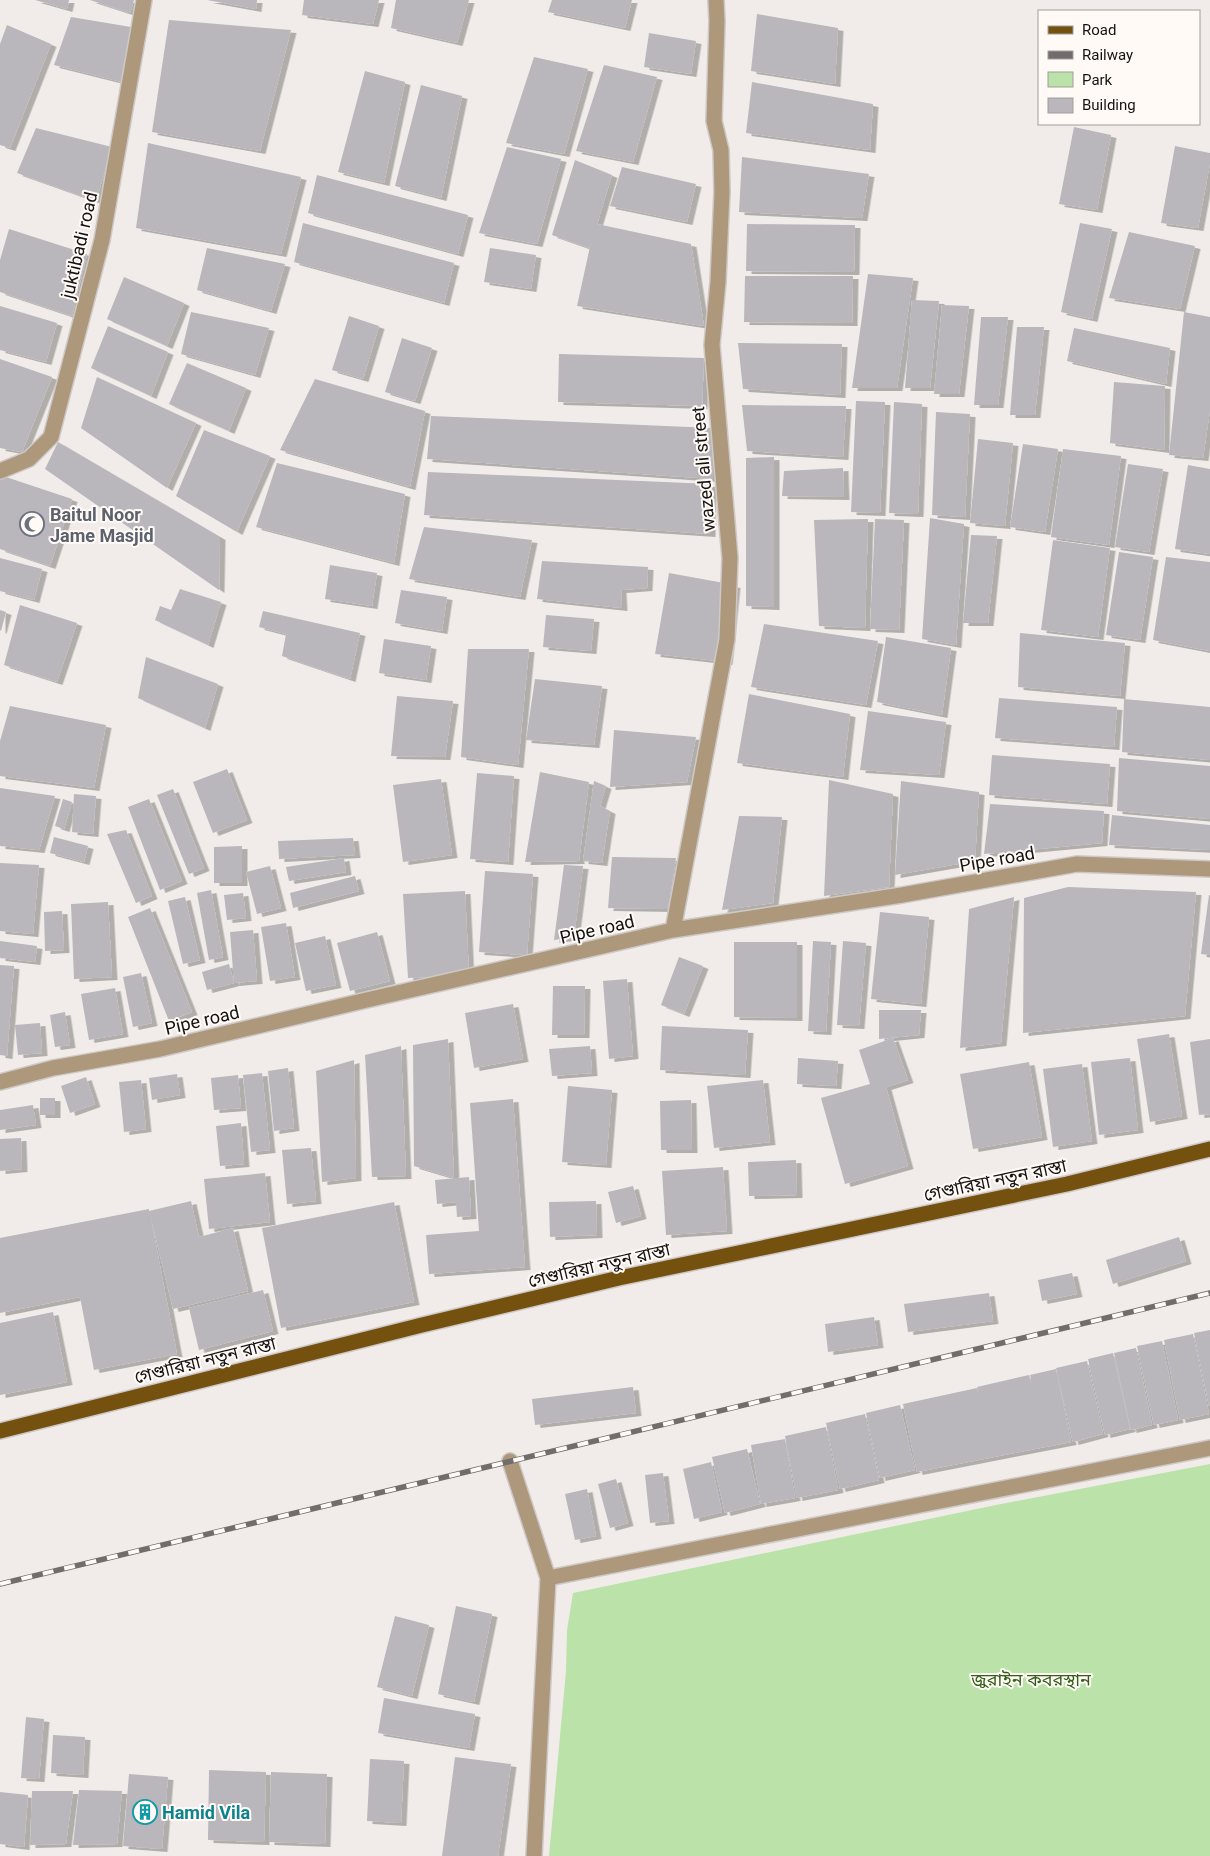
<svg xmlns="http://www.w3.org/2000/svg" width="1210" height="1856" font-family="Roboto,'Noto Sans Bengali',sans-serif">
<defs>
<filter id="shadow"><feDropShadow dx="5.5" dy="3" stdDeviation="0" flood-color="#0004"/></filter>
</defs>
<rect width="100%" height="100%" fill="#f1ece9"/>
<path fill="#bbe2a9" d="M 1210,1464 L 1210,1856 L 549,1856 L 566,1671 L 567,1630 L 573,1593 L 996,1505 Z"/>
<path fill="#b9b7bc" filter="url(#shadow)" d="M 35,0 L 69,0 L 67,9 Z
M 90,0 L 134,0 L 130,13 Z
M 207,0 L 257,0 L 256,9 Z
M 304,0 L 379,0 L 373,24 L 302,15 Z
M 396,0 L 469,0 L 457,43 L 391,28 Z
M 552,0 L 632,0 L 625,28 L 548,12 Z
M 757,14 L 838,28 L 835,84 L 751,71 Z
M 71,17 L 131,27 L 122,82 L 54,65 Z
M 169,20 L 291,30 L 260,151 L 152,132 Z
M 7,25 L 51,44 L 10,148 L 0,145 L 0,44 Z
M 649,33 L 696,41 L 691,74 L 644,67 Z
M 534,57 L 588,69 L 564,154 L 506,143 Z
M 604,65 L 657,77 L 633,162 L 576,151 Z
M 365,71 L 405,82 L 384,183 L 338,172 Z
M 752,82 L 873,104 L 870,150 L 746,133 Z
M 421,85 L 462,96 L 441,198 L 395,186 Z
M 1074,127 L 1111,135 L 1097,210 L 1059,204 Z
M 36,128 L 112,147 L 96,201 L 17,173 Z
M 148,143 L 301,177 L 281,254 L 136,228 Z
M 1175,146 L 1210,153 L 1210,163 L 1198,228 L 1161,223 Z
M 507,147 L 561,159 L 537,244 L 479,233 Z
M 742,157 L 869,174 L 862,218 L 739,212 Z
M 575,160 L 612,175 L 597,224 L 691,244 L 704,326 L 577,306 L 591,242 L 589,248 L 552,235 Z
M 622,167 L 696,184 L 687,222 L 610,206 Z
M 317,175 L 468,215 L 458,254 L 308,213 Z
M 303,223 L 454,263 L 444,303 L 294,262 Z
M 1080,223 L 1112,229 L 1092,319 L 1061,312 Z
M 747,224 L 855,225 L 854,272 L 746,271 Z
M 9,229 L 87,254 L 72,316 L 0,292 L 0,260 Z
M 1129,232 L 1195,246 L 1180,309 L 1109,298 Z
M 207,248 L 285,264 L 271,311 L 197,290 Z
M 490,248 L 536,255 L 531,289 L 484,282 Z
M 868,274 L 913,278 L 897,388 L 852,388 Z
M 745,276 L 853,276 L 852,323 L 744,322 Z
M 124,277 L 184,303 L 167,346 L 107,319 Z
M 912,300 L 939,301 L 930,388 L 905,388 Z
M 942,305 L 969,306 L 959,394 L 934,394 Z
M 0,306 L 57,323 L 46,362 L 0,350 Z
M 191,312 L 269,328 L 255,375 L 181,354 Z
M 1184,312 L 1210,317 L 1210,410 L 1203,458 L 1169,455 Z
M 349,316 L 379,326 L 363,379 L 332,370 Z
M 981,317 L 1008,317 L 998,405 L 974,405 Z
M 108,326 L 168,352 L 151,396 L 91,368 Z
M 1017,327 L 1044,327 L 1035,415 L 1010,415 Z
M 1074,328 L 1170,348 L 1166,384 L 1067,361 Z
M 402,338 L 432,348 L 415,401 L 385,392 Z
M 738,343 L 842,344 L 840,395 L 743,389 Z
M 559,354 L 704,358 L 702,406 L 558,402 Z
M 0,359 L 52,377 L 22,452 L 0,448 Z
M 187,363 L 246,388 L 229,431 L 169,404 Z
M 97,377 L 196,423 L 167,488 L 81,428 Z
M 315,379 L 425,411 L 410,487 L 280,450 Z
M 1114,382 L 1165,386 L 1164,450 L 1110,443 Z
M 856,401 L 885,402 L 880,513 L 851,512 Z
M 894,402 L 922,404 L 918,514 L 889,513 Z
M 742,405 L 846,406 L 843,457 L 747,451 Z
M 936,412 L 970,414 L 965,517 L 932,515 Z
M 431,416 L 713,428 L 713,479 L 427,459 Z
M 204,430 L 270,456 L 237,532 L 176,496 Z
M 978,439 L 1013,443 L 1005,526 L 970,523 Z
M 58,442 L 220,537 L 219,590 L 45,469 Z
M 1023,444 L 1058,449 L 1045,532 L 1010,527 Z
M 1063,449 L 1121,456 L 1109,545 L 1051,537 Z
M 774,457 L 774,607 L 746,606 L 746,458 Z
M 277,463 L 405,494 L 394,563 L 256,527 Z
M 1128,464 L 1163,469 L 1149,552 L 1115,547 Z
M 1188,465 L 1210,469 L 1210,554 L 1175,549 Z
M 843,468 L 844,497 L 782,496 L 784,471 Z
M 428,472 L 711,484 L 710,534 L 424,515 Z
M 0,475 L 72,499 L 50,566 L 0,549 Z
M 930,518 L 964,524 L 956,645 L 922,639 Z
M 868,519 L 865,628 L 819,626 L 814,520 Z
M 875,519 L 904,520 L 899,630 L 870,629 Z
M 424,527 L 532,540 L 520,597 L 409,579 Z
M 971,535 L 997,536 L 988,623 L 963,623 Z
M 1053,540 L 1110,548 L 1098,637 L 1041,630 Z
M 1119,552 L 1153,557 L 1140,640 L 1106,635 Z
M 1166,557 L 1210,562 L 1210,651 L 1153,640 Z
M 0,558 L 42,569 L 34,600 L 0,591 Z
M 542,561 L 648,567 L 647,588 L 621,590 L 622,608 L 537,599 Z
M 330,565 L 377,573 L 372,606 L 325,599 Z
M 669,573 L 735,585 L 727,662 L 655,654 Z
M 180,589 L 221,602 L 208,645 L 155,620 L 160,606 L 171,610 Z
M 401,590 L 447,597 L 442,631 L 395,623 Z
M 20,605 L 77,623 L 57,682 L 4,665 Z
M 0,610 L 6,612 L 1,631 L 0,630 Z
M 263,611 L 360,633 L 350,679 L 282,656 L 286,634 L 259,627 Z
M 546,615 L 594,619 L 591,651 L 543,647 Z
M 764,624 L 878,641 L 866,705 L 751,687 Z
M 1020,633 L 1125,643 L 1120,696 L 1018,687 Z
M 886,637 L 951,648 L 942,715 L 877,702 Z
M 384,639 L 431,646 L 426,680 L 379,673 Z
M 468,649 L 529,649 L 518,765 L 461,757 Z
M 146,657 L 218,684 L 205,728 L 138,698 Z
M 535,679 L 602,686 L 594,745 L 526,740 Z
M 749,694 L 850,714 L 843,777 L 737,763 Z
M 397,696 L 453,701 L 445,757 L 391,756 Z
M 999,698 L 1117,707 L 1114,747 L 995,738 Z
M 1124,699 L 1210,707 L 1210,760 L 1122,752 Z
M 10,706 L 106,725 L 94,788 L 0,776 L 0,741 Z
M 868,711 L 946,722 L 939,775 L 860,770 Z
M 614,730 L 696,737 L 687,782 L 610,787 Z
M 992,755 L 1110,764 L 1107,804 L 989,795 Z
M 1119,758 L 1210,766 L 1210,819 L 1117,811 Z
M 227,769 L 247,820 L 213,833 L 193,782 Z
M 540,772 L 589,782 L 579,861 L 525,862 Z
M 477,773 L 514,776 L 508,862 L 470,859 Z
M 441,779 L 452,855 L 403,862 L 393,785 Z
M 829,780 L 893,794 L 889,887 L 824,896 Z
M 594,781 L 606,786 L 600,806 L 610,811 L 602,863 L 583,861 Z
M 901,781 L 979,792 L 975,861 L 895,875 Z
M 0,788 L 55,796 L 39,850 L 0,846 Z
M 173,789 L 204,868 L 189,874 L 157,795 Z
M 74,794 L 96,796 L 93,834 L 72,832 Z
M 63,799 L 72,802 L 64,829 L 55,826 Z
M 149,799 L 182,881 L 160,890 L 128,807 Z
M 990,804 L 1104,811 L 1102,843 L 984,854 Z
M 1112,815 L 1210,825 L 1210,850 L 1109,845 Z
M 739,816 L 782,817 L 773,903 L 722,910 Z
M 126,830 L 152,896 L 136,903 L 107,834 Z
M 54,837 L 88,846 L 84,862 L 50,853 Z
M 353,838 L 355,855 L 279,859 L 278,841 Z
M 242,846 L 242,883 L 214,883 L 214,847 Z
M 612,857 L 676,858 L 668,909 L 608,908 Z
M 344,858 L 346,872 L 289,881 L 286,867 Z
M 0,863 L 39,865 L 33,934 L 0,931 Z
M 564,865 L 583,866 L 574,937 L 554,940 Z
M 270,866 L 281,908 L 257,914 L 246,872 Z
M 485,871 L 533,874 L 527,955 L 479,952 Z
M 355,876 L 359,891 L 293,908 L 290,893 Z
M 1068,887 L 1196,892 L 1185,1016 L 1023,1033 L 1024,898 Z
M 211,890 L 223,957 L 209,960 L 197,893 Z
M 465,891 L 469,975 L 408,978 L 403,894 Z
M 243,893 L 246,918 L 227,920 L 224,895 Z
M 1209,895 L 1210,895 L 1210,955 L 1201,954 Z
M 185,897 L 200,960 L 183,964 L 168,901 Z
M 1014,897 L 1001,1043 L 960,1048 L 969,909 Z
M 108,902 L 112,977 L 74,979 L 71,904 Z
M 150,908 L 192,1012 L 169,1021 L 128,917 Z
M 62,911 L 64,950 L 45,951 L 44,912 Z
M 880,912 L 929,917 L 921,1004 L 871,999 Z
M 286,923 L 295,977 L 270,981 L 261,927 Z
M 253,930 L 257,981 L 234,983 L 230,932 Z
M 377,932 L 390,981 L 350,991 L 337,943 Z
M 325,936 L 336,985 L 306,991 L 295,943 Z
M 0,941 L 37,946 L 35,962 L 0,958 Z
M 813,941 L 831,942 L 826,1032 L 808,1031 Z
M 843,941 L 866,943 L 859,1026 L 837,1025 Z
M 734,942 L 797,942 L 797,1018 L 734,1017 Z
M 679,957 L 703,966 L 684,1014 L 661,1005 Z
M 229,964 L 234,983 L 207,990 L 202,972 Z
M 0,965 L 14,966 L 7,1056 L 0,1055 Z
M 141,973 L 152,1023 L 133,1027 L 123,977 Z
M 627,979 L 633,1056 L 609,1059 L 603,981 Z
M 553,986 L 585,986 L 584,1035 L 552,1035 Z
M 115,988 L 123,1034 L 89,1040 L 81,994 Z
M 513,1004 L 523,1059 L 474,1068 L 465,1013 Z
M 879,1010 L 921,1010 L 919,1035 L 879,1039 Z
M 65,1012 L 70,1045 L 55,1047 L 50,1015 Z
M 40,1023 L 42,1053 L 18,1055 L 15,1025 Z
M 662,1026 L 748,1030 L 745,1075 L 660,1070 Z
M 1169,1034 L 1182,1116 L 1150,1122 L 1137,1039 Z
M 893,1038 L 908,1080 L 886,1087 L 908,1166 L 845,1184 L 821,1098 L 870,1084 L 859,1050 Z
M 448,1039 L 454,1178 L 414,1166 L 413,1045 Z
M 1210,1039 L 1210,1114 L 1199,1115 L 1190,1042 Z
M 401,1046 L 406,1176 L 372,1177 L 365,1055 Z
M 590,1046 L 592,1073 L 552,1076 L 549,1049 Z
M 798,1058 L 838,1061 L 836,1086 L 797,1084 Z
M 1130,1058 L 1138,1130 L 1099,1135 L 1091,1062 Z
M 354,1060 L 356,1178 L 322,1182 L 316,1071 Z
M 1029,1062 L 1042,1137 L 973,1149 L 960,1074 Z
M 1082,1064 L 1092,1141 L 1053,1147 L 1043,1069 Z
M 288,1068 L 294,1128 L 274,1131 L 268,1071 Z
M 262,1073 L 270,1150 L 251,1152 L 243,1075 Z
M 177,1074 L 180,1095 L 152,1100 L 149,1078 Z
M 238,1075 L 241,1108 L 214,1110 L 211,1078 Z
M 86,1077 L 95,1104 L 70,1113 L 61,1086 Z
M 141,1080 L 146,1129 L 124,1132 L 119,1082 Z
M 763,1080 L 770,1142 L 714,1148 L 707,1086 Z
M 568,1086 L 612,1090 L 606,1165 L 562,1162 Z
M 40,1098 L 55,1098 L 55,1115 L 40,1115 Z
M 513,1099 L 525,1267 L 429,1274 L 426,1235 L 479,1231 L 470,1103 Z
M 691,1100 L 692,1150 L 661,1150 L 660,1101 Z
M 33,1105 L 36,1125 L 0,1130 L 0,1110 Z
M 241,1123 L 244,1164 L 220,1166 L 216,1126 Z
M 21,1138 L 22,1169 L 0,1171 L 0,1139 Z
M 311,1148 L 316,1201 L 287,1204 L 282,1150 Z
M 796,1160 L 797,1195 L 749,1196 L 748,1162 Z
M 723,1167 L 727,1231 L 666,1235 L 662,1171 Z
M 265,1173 L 270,1222 L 209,1229 L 204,1179 Z
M 469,1177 L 471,1216 L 457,1217 L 456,1202 L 437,1204 L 435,1180 Z
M 633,1186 L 641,1216 L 616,1223 L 608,1192 Z
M 191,1201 L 199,1237 L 233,1228 L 248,1291 L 173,1309 L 150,1214 L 177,1354 L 94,1370 L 80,1297 L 0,1313 L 0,1238 L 149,1209 L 149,1211 Z
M 596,1201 L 597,1235 L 550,1237 L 549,1202 Z
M 394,1202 L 414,1302 L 281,1328 L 262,1228 Z
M 1179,1237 L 1186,1261 L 1113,1284 L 1106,1260 Z
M 1072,1273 L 1077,1294 L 1042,1301 L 1038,1280 Z
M 263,1290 L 273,1331 L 199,1350 L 189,1308 Z
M 989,1293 L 993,1321 L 908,1332 L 904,1304 Z
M 53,1312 L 67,1382 L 0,1395 L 0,1323 Z
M 874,1317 L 878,1345 L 828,1352 L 825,1324 Z
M 1210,1330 L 1210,1406 L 1209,1406 L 1194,1333 Z
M 1193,1334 L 1209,1414 L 1180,1420 L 1164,1340 Z
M 1162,1341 L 1178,1420 L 1154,1425 L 1137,1346 Z
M 1136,1348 L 1152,1425 L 1131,1430 L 1114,1353 Z
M 1113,1353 L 1130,1429 L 1105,1435 L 1088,1359 Z
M 1087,1361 L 1103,1434 L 1073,1442 L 1056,1368 Z
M 1056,1369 L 1071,1442 L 917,1472 L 903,1404 L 977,1388 L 980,1398 L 977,1387 L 1029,1375 L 1032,1384 L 1030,1375 Z
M 633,1387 L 636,1413 L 535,1425 L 532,1399 Z
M 900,1405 L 915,1470 L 880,1478 L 866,1413 Z
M 865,1414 L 879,1480 L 840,1489 L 826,1423 Z
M 826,1427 L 838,1490 L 797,1498 L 785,1436 Z
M 785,1439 L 795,1498 L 761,1504 L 751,1445 Z
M 747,1449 L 760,1504 L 725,1513 L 712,1457 Z
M 711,1462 L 722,1512 L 694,1519 L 683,1469 Z
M 663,1473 L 669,1521 L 650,1523 L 645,1475 Z
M 616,1479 L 628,1523 L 610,1528 L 598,1484 Z
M 587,1489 L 596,1536 L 575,1540 L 565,1494 Z
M 456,1606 L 492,1614 L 474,1702 L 438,1694 Z
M 395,1616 L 429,1625 L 412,1696 L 377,1687 Z
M 384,1698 L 475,1714 L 469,1748 L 378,1733 Z
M 26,1717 L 44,1719 L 39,1779 L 21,1778 Z
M 53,1735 L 85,1737 L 83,1775 L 51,1773 Z
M 455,1757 L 511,1764 L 498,1856 L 442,1856 Z
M 370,1759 L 404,1761 L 401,1823 L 367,1821 Z
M 209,1770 L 266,1772 L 264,1842 L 208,1840 Z
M 271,1772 L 327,1774 L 325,1844 L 269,1842 Z
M 129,1774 L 168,1777 L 162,1849 L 123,1846 Z
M 79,1790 L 122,1791 L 117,1844 L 73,1845 Z
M 32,1791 L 73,1791 L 66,1844 L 30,1845 Z
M 0,1792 L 28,1795 L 24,1847 L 0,1844 Z"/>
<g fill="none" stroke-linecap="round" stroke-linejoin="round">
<defs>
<path id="minor" d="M 0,471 L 29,459 L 51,437 L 102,240 L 144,0
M 673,930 L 727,639 L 730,558 L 712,345 L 718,282 L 722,192 L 721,150 L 714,121 L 717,21 L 716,0
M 0,1082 L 53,1068 L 160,1049 L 371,999 L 673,930 L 902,895 L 1077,864 L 1210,869
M 510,1461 L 548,1578 L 534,1856
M 548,1578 L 1210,1448"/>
<path id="major" d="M 0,1431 L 422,1325 L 619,1278 L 1067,1184 L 1210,1149"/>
</defs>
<use href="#minor" stroke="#cec9c7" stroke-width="18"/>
<use href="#major" stroke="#cec9c7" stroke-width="18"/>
<use href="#minor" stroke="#ad987b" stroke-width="15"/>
<use href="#major" stroke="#755110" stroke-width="15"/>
<defs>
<path id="rail" d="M 0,1584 L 1210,1293"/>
</defs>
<use href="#rail" stroke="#716d6c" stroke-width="5.5"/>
<use href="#rail" stroke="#fffaf6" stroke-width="4" stroke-dasharray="11" stroke-linecap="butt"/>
</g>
<defs>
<symbol id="mosque-ring" viewBox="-11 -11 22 22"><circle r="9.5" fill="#fffaf6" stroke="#6b7280" stroke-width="1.5"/><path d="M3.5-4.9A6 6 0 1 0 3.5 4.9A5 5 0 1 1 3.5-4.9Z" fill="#6b7280"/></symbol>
<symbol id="building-ring" viewBox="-11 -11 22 22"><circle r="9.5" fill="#fffaf6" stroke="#0f9aa8" stroke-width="1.5"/><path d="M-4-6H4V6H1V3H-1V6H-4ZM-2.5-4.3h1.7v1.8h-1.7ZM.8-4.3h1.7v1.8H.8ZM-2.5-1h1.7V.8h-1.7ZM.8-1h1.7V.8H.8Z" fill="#0f9aa8"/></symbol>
</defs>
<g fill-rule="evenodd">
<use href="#mosque-ring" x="18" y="510" width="28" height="28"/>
<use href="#building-ring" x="131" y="1798" width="28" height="28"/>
</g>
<g text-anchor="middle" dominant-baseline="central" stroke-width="4" stroke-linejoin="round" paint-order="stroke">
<g font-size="18" fill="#151312" stroke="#fffaf6">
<text transform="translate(79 245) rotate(-77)">juktibadi road</text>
<text transform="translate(703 469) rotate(-95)">wazed ali street</text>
<text transform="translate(997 859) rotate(-10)">Pipe road</text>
<text transform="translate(597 929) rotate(-13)">Pipe road</text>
<text transform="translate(202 1020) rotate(-13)">Pipe road</text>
<text transform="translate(995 1180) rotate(-12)">গেণ্ডারিয়া নতুন রাস্তা</text>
<text transform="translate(599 1265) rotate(-13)">গেণ্ডারিয়া নতুন রাস্তা</text>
<text transform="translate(205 1360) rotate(-14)">গেণ্ডারিয়া নতুন রাস্তা</text>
</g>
<g font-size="18" font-weight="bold" fill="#5b616d" stroke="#fffaf6" text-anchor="start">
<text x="50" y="514">Baitul Noor<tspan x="50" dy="21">Jame Masjid</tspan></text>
</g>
<g font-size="18" fill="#335d18" stroke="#fffaf6">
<text x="1031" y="1679">জুরাইন কবরস্থান</text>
</g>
<g font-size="18" font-weight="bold" fill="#0d838f" stroke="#fffaf6" text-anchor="start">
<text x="162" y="1812">Hamid Vila</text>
</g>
</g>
<rect x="1038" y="10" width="162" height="115" fill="#fffaf6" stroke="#a19e9b"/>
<rect x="1048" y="26" width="25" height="8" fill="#755110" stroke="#a19e9b"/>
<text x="1082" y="35" font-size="15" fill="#151312">Road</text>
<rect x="1048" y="51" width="25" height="8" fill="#716d6c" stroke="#a19e9b"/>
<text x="1082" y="60" font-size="15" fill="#151312">Railway</text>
<rect x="1048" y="72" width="25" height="15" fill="#bbe2a9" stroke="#a19e9b"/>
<text x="1082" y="85" font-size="15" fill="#151312">Park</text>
<rect x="1048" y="98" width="25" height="15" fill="#b9b7bc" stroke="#a19e9b"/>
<text x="1082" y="110" font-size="15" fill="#151312">Building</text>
</svg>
